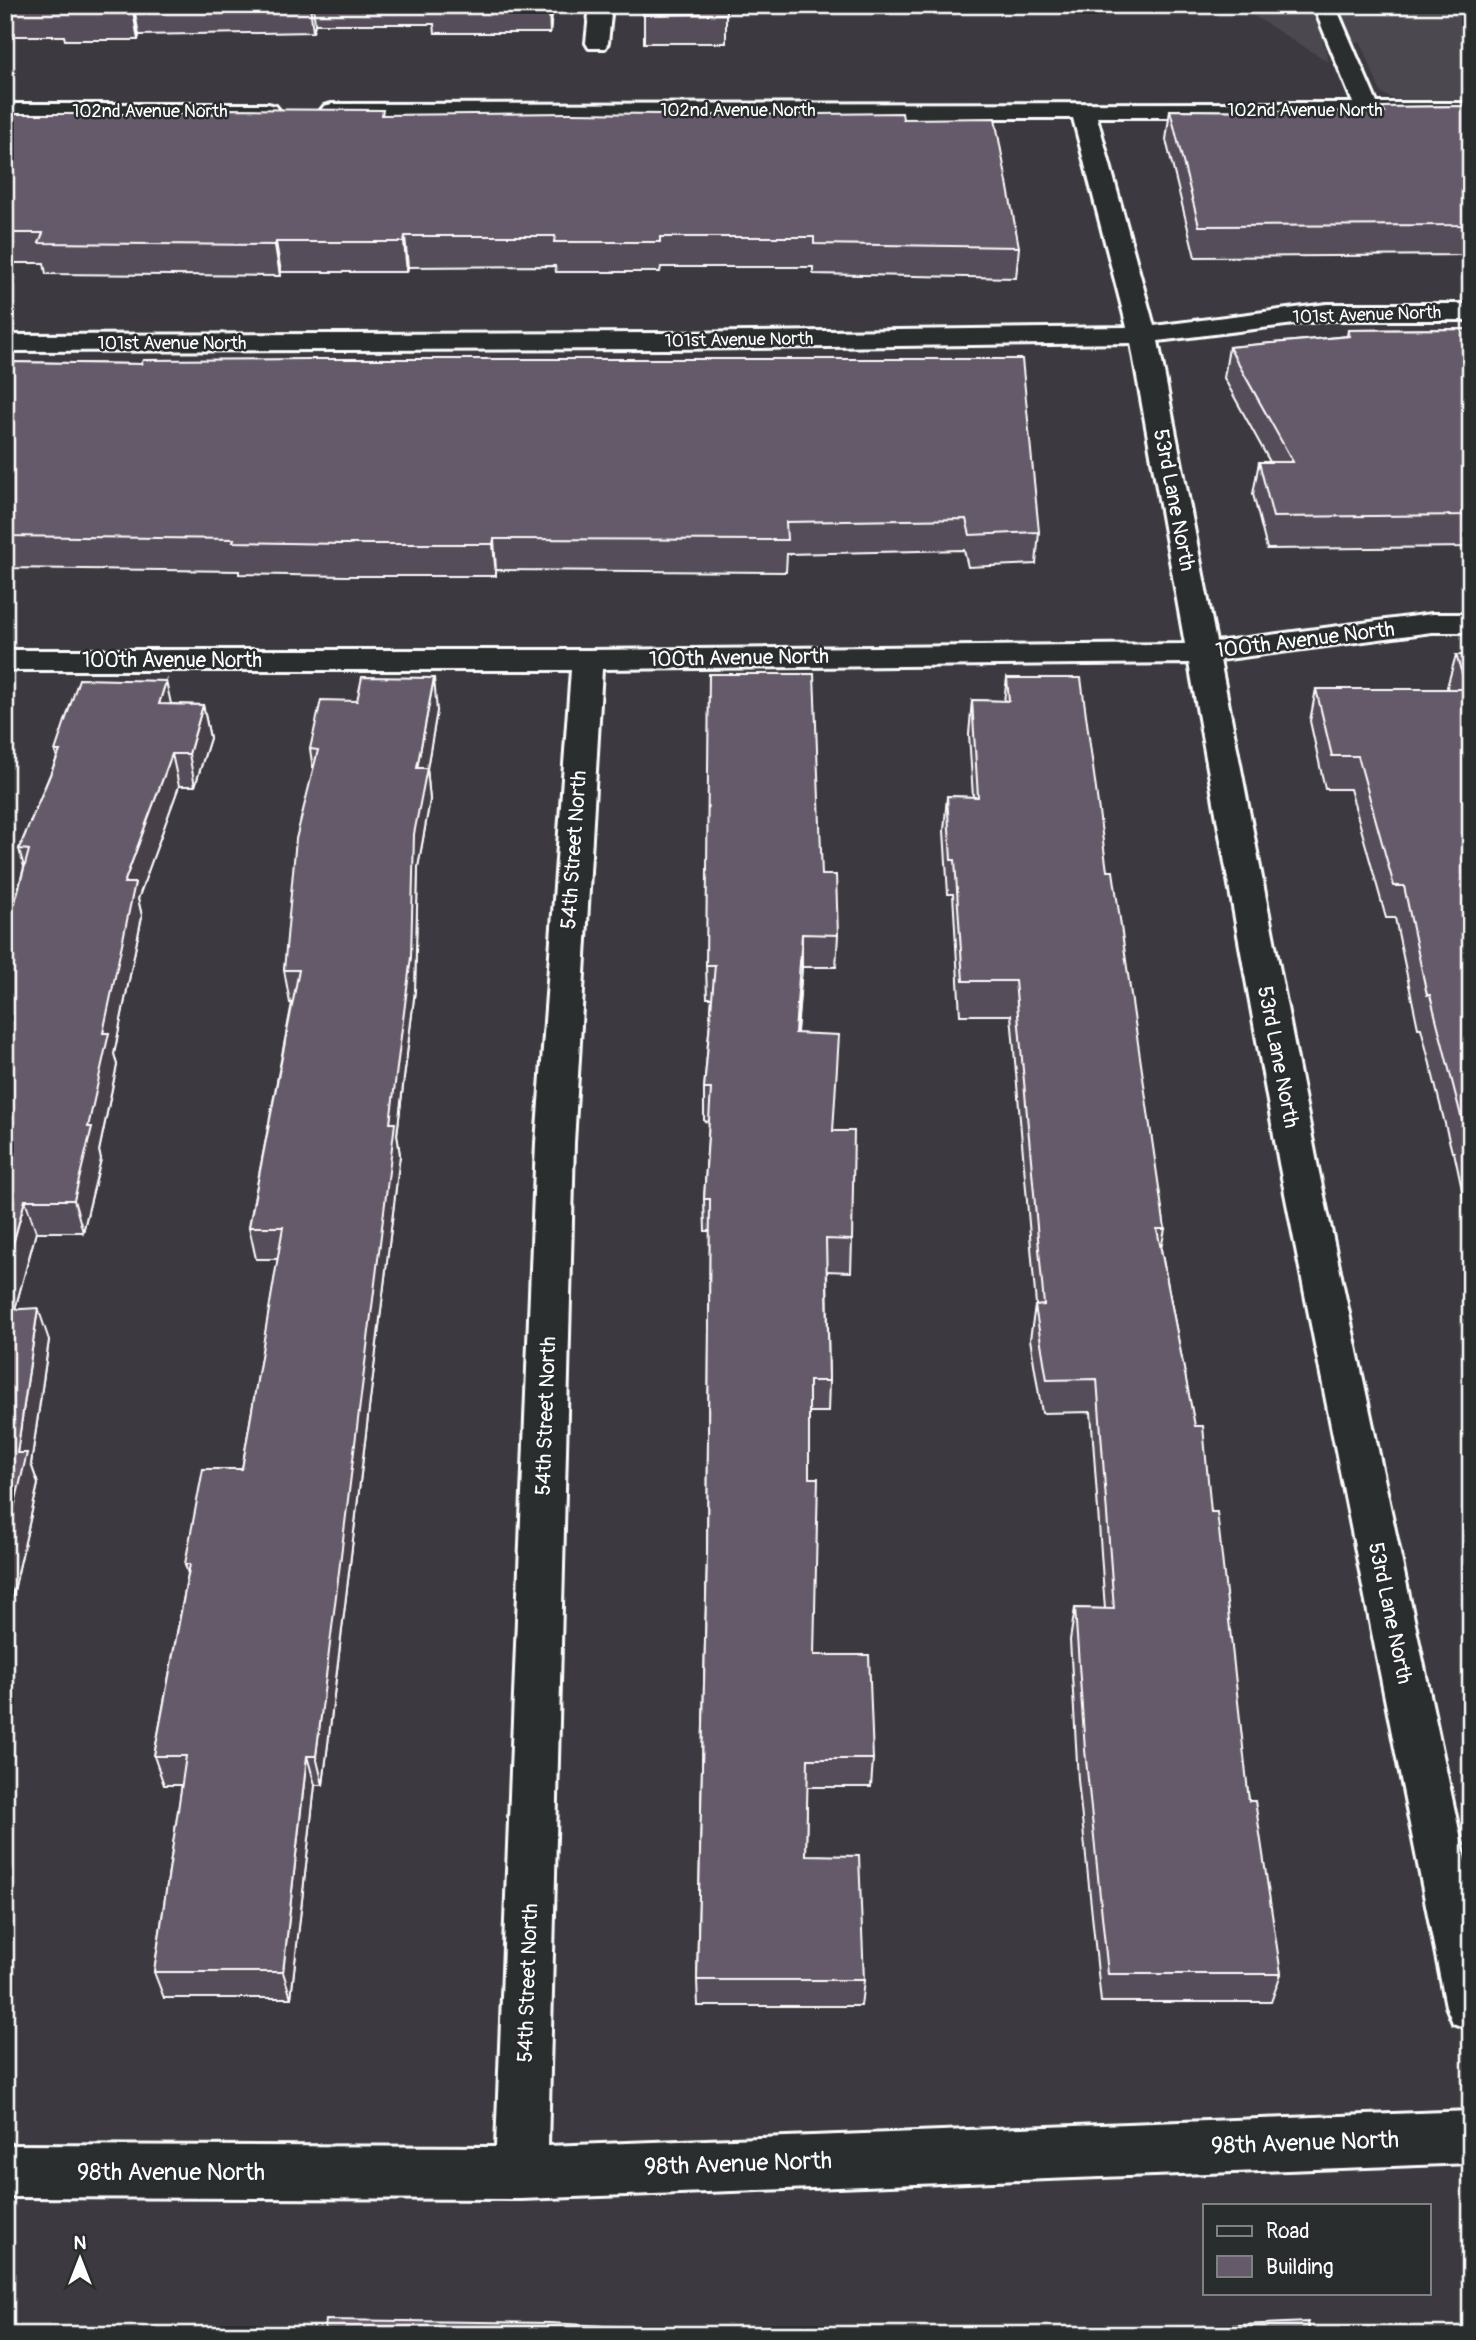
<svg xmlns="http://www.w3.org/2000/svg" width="1476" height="2340" font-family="Pangolin,sans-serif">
<rect width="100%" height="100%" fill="#3c3a40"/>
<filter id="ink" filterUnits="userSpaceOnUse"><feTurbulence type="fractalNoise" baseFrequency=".0143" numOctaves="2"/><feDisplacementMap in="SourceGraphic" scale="14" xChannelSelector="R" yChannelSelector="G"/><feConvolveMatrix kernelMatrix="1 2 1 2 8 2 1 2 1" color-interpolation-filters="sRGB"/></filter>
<g filter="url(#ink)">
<path fill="#4c4850" d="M 1236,5 L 1471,7 L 1471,99 L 1393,99 L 1381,93 L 1361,42 L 1323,42 L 1329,62 Z"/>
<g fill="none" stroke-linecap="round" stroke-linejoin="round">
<defs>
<path id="minor" d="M 590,5 L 612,5 L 608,43 L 605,48 L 589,48 L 586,43 Z
M 1313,5 L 1335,5 L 1377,103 L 1471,103 L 1471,117 L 1097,117 L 1154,326 L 1327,304 L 1471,304 L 1471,320 L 1327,320 L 1158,341 L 1216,642 L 1432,614 L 1471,614 L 1471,632 L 1432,632 L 1220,660 L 1317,1163 L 1471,1887 L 1471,2030 L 1453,2023 L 1446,2006 L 1279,1163 L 1189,663 L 602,669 L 574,1143 L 548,2146 L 1471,2111 L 1471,2163 L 521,2199 L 5,2197 L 5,2145 L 496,2147 L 536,1143 L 571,670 L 5,670 L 5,650 L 587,650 L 1185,644 L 1131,343 L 668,349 L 5,351 L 5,335 L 668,333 L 1127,327 L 1073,118 L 332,118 L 324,116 L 320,111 L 324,106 L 332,104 L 1353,103 Z
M 5,104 L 268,104 L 276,106 L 280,111 L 276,116 L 268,118 L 5,118 Z"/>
</defs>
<use href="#minor" stroke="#fff" stroke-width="6"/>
<use href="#minor" fill="#2a2d2e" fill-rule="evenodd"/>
</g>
<path fill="#574d5a" stroke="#fff" stroke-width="2" d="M 5,5 L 553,5 L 550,33 L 435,33 L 434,24 L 315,24 L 313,32 L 139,35 L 138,40 L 65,40 L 64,36 L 5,36 Z
M 615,5 L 726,5 L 726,43 L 644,43 L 644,6 Z
M 1471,106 L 1471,255 L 1195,257 L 1166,140 L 1170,110 L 1381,112 L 1382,107 Z
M 5,114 L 662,116 L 903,119 L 1019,247 L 1016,278 L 813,274 L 813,267 L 661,267 L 660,272 L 556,272 L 555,266 L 408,267 L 407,272 L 281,272 L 280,276 L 46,274 L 44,263 L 5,263 Z
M 1471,329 L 1471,547 L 1267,549 L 1253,494 L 1259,462 L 1270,462 L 1224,378 L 1229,347 L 1347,336 L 1348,330 Z
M 5,362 L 141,364 L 1039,532 L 1036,564 L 968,567 L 964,550 L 787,554 L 786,572 L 496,570 L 496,576 L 345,576 L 239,574 L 239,571 L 5,568 Z
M 1456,655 L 1471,655 L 1471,1231 L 1454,1152 L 1452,1152 L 1421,1028 L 1418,1028 L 1395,918 L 1386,918 L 1350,789 L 1325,789 L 1310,721 L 1316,689 L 1448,689 L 1447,687 Z
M 1007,678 L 1107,871 L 1165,1229 L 1161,1249 L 1211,1512 L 1249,1801 L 1281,1974 L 1271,2002 L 1101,2002 L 1078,1780 L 1070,1640 L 1075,1608 L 1105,1609 L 1091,1412 L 1042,1413 L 1030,1339 L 1035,1306 L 1036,1305 L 1011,1015 L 960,1015 L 953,894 L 948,894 L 944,831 L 947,796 L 973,797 L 969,734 L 972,700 L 1004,701 Z
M 171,704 L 203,705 L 210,738 L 195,786 L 179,786 L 138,899 L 142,916 L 114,1054 L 117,1065 L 99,1151 L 101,1159 L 83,1232 L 36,1232 L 15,1309 L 49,1340 L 31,1464 L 38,1484 L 13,1595 L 5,1595 L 5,940 L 24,867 L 19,849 L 57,758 L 55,751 Z
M 437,711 L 427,768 L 430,800 L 418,867 L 415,990 L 397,1135 L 400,1155 L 323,1785 L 315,1785 L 291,1998 L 164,1998 L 154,1972 L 182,1785 L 164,1785 L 154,1756 L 188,1574 L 185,1564 L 242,1469 L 278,1259 L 256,1259 L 249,1227 L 292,1003 L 290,1003 L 284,970 L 313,769 L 310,749 Z
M 822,875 L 838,935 L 836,967 L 802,967 L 797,1033 L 834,1131 L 852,1240 L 851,1272 L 827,1271 L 829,1381 L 828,1412 L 809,1412 L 809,1478 L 814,1655 L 873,1759 L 871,1787 L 807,1787 L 806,1855 L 864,1980 L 861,2006 L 698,2006 L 697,1980 L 707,1556 L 710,1231 L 705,1231 L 704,1199 L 709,1122 L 704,1121 L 704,1089 L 712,998 L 707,998 L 706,965 Z"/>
<path fill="#473f4a" stroke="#fff" stroke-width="2" d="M 310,5 L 313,5 L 315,24 L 313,32 Z
M 549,5 L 553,5 L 550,33 Z
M 134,7 L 139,35 L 138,40 L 133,11 Z
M 405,236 L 408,267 L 407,272 L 404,242 Z
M 276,242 L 281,272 L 280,276 L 275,245 Z
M 494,539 L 496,570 L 496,576 L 493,544 Z
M 434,678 L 437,711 L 427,768 L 430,800 L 418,867 L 415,990 L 397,1134 L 400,1155 L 323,1785 L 316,1756 L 390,1123 L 417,768 Z
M 166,681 L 173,713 L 159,704 Z
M 203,705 L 210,738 L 195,786 L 189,754 Z
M 172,754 L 179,786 L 138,899 L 142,916 L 114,1054 L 117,1065 L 99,1151 L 101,1159 L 83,1232 L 74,1200 L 88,1127 L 103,1033 L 124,883 Z
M 802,934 L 802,967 L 794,1065 L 795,1033 Z
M 25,1200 L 36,1232 L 6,1342 L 5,1273 Z
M 38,1308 L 49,1340 L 31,1464 L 38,1484 L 13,1595 L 5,1575 L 5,1546 L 17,1453 Z
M 307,1756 L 315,1785 L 291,1998 L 283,1972 Z"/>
<path fill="#655a69" stroke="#fff" stroke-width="2" d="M 5,5 L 233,5 L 134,7 L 133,11 L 59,11 L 61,7 L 5,8 Z
M 644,5 L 726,5 L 726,14 L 643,15 Z
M 1471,106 L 1471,225 L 1199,226 L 1170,110 L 1385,112 L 1382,107 Z
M 215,109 L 383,110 L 382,115 L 569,113 L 661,114 L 661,116 L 902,113 L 903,119 L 995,118 L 1019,247 L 814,244 L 814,237 L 660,237 L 660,242 L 554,242 L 555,236 L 405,236 L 404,242 L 276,242 L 275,245 L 39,243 L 43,233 L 5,233 L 5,114 L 213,114 Z
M 1471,329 L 1471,515 L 1273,517 L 1259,462 L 1293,462 L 1229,347 L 1350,336 L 1348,330 Z
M 311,359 L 1022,359 L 1039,532 L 970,535 L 966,519 L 786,522 L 787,540 L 494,539 L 493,544 L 341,544 L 233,542 L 234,539 L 5,536 L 5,362 L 141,364 L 143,360 Z
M 1456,655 L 1471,655 L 1471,1150 L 1464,1120 L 1462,1120 L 1430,995 L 1427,995 L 1404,886 L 1394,886 L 1358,756 L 1332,756 L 1316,689 L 1467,689 Z
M 709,674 L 814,674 L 822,875 L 836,875 L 838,935 L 802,934 L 795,1033 L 839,1035 L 833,1131 L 854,1131 L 852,1240 L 826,1239 L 829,1381 L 809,1381 L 809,1478 L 818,1478 L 814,1655 L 869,1655 L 873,1759 L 808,1759 L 806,1855 L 859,1856 L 864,1980 L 697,1980 L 707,1556 L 710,1199 L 704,1199 L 711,1089 L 704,1089 L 715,965 L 706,965 Z
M 362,677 L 434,678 L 417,768 L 427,768 L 414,834 L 411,957 L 390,1123 L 395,1123 L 316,1756 L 307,1756 L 283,1972 L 154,1972 L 186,1756 L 154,1756 L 190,1564 L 185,1564 L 203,1469 L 242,1469 L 283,1227 L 249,1227 L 299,970 L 284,970 L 296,839 L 318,750 L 310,749 L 321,700 L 357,701 Z
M 1007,678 L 1081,678 L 1107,871 L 1113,871 L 1165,1229 L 1157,1229 L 1195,1426 L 1203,1426 L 1211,1512 L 1217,1512 L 1249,1801 L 1255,1801 L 1281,1974 L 1108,1974 L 1085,1750 L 1075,1608 L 1114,1609 L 1097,1379 L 1047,1380 L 1035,1306 L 1044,1305 L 1015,981 L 963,981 L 955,860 L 951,860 L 947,796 L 978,797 L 972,700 L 1009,701 Z
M 79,679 L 166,681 L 159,704 L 203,705 L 189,754 L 172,754 L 124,883 L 135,883 L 103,1033 L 109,1033 L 88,1127 L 92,1127 L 74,1200 L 25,1200 L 5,1273 L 5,940 L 29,850 L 19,849 L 60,751 L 55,751 Z
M 38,1308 L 17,1453 L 27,1453 L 5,1546 L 5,1310 Z
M 326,2320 L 549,2323 L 774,2335 L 324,2335 Z
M 1308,2322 L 1310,2335 L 1082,2335 L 1082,2332 Z
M 75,2330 L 205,2335 L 75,2335 Z"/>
</g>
<g text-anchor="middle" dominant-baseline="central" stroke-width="5" stroke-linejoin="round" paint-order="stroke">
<g font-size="18" fill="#fff" stroke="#2a2d2e">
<text x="738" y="110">102nd Avenue North</text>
<text x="1305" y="110">102nd Avenue North</text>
<text x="150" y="111">102nd Avenue North</text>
<text transform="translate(1367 315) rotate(-2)">101st Avenue North</text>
<text transform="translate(739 340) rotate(-1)">101st Avenue North</text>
<text x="172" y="343">101st Avenue North</text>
</g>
<g font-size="21" fill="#fff" stroke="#2a2d2e">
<text transform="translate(1174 500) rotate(79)">53rd Lane North</text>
<text transform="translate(1305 640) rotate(-7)">100th Avenue North</text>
<text transform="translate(739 658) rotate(-1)">100th Avenue North</text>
<text x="172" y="660">100th Avenue North</text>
<text transform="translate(574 850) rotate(-86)">54th Street North</text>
<text transform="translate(1278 1057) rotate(79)">53rd Lane North</text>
<text transform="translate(546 1416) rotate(-88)">54th Street North</text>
<text transform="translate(1390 1613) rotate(78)">53rd Lane North</text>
<text transform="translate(528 1983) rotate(-88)">54th Street North</text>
</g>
<g font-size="24" fill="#fff" stroke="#2a2d2e">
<text transform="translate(1305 2143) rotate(-2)">98th Avenue North</text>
<text transform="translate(738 2164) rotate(-2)">98th Avenue North</text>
<text x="171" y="2172">98th Avenue North</text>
</g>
</g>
<rect width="1476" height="2340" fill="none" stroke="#2a2d2e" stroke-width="28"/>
<rect x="14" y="14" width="1448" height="2312" fill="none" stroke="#fff" stroke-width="2.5" filter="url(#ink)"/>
<rect x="1203" y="2204" width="228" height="91" fill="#2a2d2e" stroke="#7f8182" stroke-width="2"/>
<rect x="1217" y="2226" width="35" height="10" fill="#2a2d2e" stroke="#7f8182" stroke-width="2"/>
<text x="1266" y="2238" font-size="21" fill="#ffffff">Road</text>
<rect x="1217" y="2256" width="35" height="21" fill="#655a69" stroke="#7f8182" stroke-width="2"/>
<text x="1266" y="2274" font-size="21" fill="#ffffff">Building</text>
<g transform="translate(80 2259)" stroke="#2a2d2e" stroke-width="5" paint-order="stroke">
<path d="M0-5L12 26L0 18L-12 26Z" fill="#ffffff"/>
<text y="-10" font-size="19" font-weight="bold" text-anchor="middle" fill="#ffffff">N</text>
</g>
</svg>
